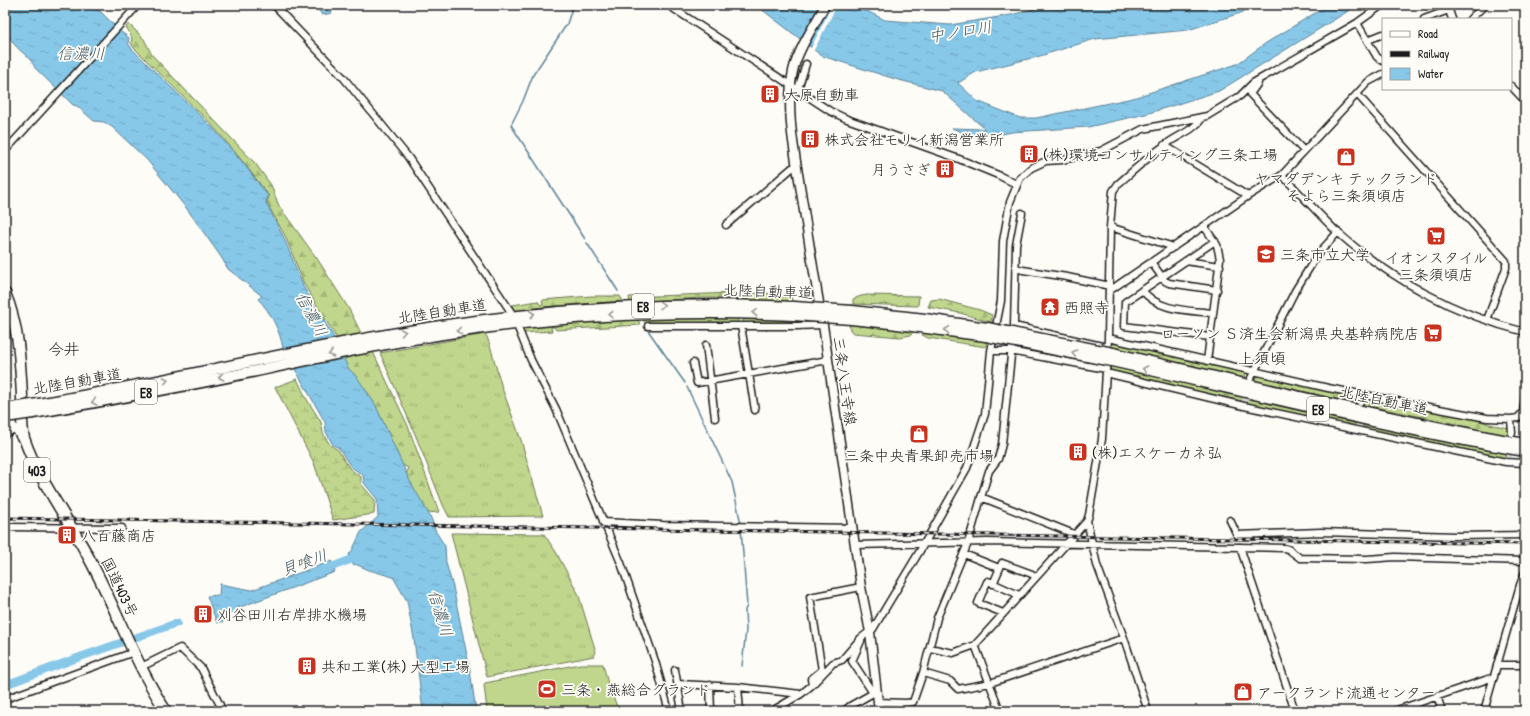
<svg xmlns="http://www.w3.org/2000/svg" width="1530" height="716" font-family="'Patrick Hand','Klee One',sans-serif">
<defs>
<pattern id="grass-tufts" width="24" height="20" patternUnits="userSpaceOnUse"><rect width="24" height="20" fill="#bfd68c"/><path d="M3 7l-1-3M5 7V3M7 7l1-3M15 17l-1-3M17 17v-4M19 17l1-3" fill="none" stroke="#a4b778"/></pattern>
<pattern id="forest-firs" width="22" height="20" patternUnits="userSpaceOnUse"><rect width="22" height="20" fill="#bfd68c"/><path d="M5 1l3.5 6h-7zM16 11l3.5 6h-7z" fill="#a4b778"/></pattern>
<pattern id="wetland-marsh" width="20" height="14" patternUnits="userSpaceOnUse"><rect width="20" height="14" fill="#bfd68c"/><path d="M1 5h8M5 5V1M11 12h8M15 12V8" fill="none" stroke="#a4b778"/></pattern>
<pattern id="water-ripples" width="26" height="14" patternUnits="userSpaceOnUse"><rect width="26" height="14" fill="#87c7e8"/><path d="M2 4q2-2 4 0t4 0M15 11q2-2 4 0t4 0" fill="none" stroke="#74aac6"/></pattern>
</defs>
<rect width="100%" height="100%" fill="#fdfcf7"/>
<filter id="ink" filterUnits="userSpaceOnUse"><feTurbulence type="fractalNoise" baseFrequency=".025" numOctaves="2"/><feDisplacementMap in="SourceGraphic" scale="8" xChannelSelector="R" yChannelSelector="G"/><feConvolveMatrix kernelMatrix="1 2 1 2 8 2 1 2 1" color-interpolation-filters="sRGB"/></filter>
<g filter="url(#ink)">
<path fill="url(#grass-tufts)" stroke="#6e7954" d="M 485,334 L 487,337 L 490,345 L 502,388 L 521,440 L 543,516 L 449,517 L 443,505 L 415,434 L 380,353 Z
M 451,533 L 544,534 L 556,552 L 578,593 L 596,652 L 594,656 L 487,677 Z"/>
<path fill="url(#forest-firs)" stroke="#6e7954" d="M 129,24 L 144,39 L 152,55 L 255,163 L 271,185 L 279,206 L 318,260 L 349,309 L 363,337 L 339,342 L 304,284 L 286,238 L 267,203 L 269,196 L 244,163 L 212,125 L 134,48 L 131,43 L 132,38 L 126,27 Z
M 733,293 L 735,293 L 736,298 L 701,298 L 630,302 L 629,297 Z
M 742,293 L 791,294 L 792,302 L 738,299 L 739,296 Z
M 867,295 L 919,296 L 918,306 L 853,304 L 853,299 L 861,296 Z
M 591,296 L 620,296 L 623,301 L 543,307 L 513,312 L 510,307 L 512,305 L 538,301 L 540,305 L 543,304 L 542,300 Z
M 939,299 L 980,310 L 992,315 L 991,322 L 960,313 L 928,307 L 931,300 Z
M 744,316 L 817,319 L 818,322 L 743,323 Z
M 641,317 L 738,317 L 738,323 L 646,324 Z
M 638,319 L 640,325 L 556,330 L 554,327 L 551,327 L 552,331 L 524,333 L 522,327 Z
M 849,321 L 914,329 L 911,335 L 900,337 L 853,333 L 850,330 Z
M 923,331 L 987,340 L 986,347 L 928,338 L 922,335 Z
M 1111,341 L 1244,372 L 1245,380 L 1111,348 Z
M 373,352 L 408,426 L 439,512 L 425,513 L 405,479 L 408,468 L 398,462 L 340,358 Z
M 1110,366 L 1243,396 L 1242,401 L 1110,372 Z
M 1258,376 L 1355,397 L 1358,401 L 1358,406 L 1253,382 Z
M 1248,397 L 1355,422 L 1355,427 L 1246,404 Z
M 1364,398 L 1467,416 L 1489,424 L 1509,428 L 1509,437 L 1452,423 L 1363,405 Z
M 1363,422 L 1506,452 L 1505,457 L 1502,458 L 1388,435 L 1363,427 Z"/>
<path fill="url(#wetland-marsh)" stroke="#6e7954" d="M 297,379 L 306,398 L 321,422 L 323,433 L 330,445 L 338,450 L 350,469 L 361,477 L 361,484 L 375,500 L 374,514 L 333,520 L 314,463 L 275,387 Z"/>
<path fill="#bfd68c" stroke="#6e7954" d="M 580,664 L 603,664 L 608,684 L 619,711 L 487,711 L 484,685 L 485,683 Z"/>
<path fill="url(#water-ripples)" stroke="#5c8396" d="M 5,5 L 83,5 L 88,9 L 92,7 L 96,7 L 120,31 L 129,38 L 128,43 L 132,49 L 211,126 L 244,164 L 268,196 L 266,203 L 284,238 L 303,286 L 335,339 L 348,368 L 357,377 L 375,404 L 410,481 L 431,518 L 436,532 L 445,546 L 446,563 L 453,587 L 470,670 L 476,711 L 423,711 L 414,639 L 407,601 L 393,577 L 369,570 L 355,564 L 353,565 L 349,554 L 351,553 L 361,532 L 378,517 L 377,499 L 364,483 L 363,475 L 351,467 L 339,448 L 333,445 L 326,432 L 325,422 L 283,348 C 280,331 270,311 258,299 L 262,296 L 228,269 L 221,257 L 187,209 L 147,160 L 112,127 L 104,122 L 94,121 L 77,106 L 73,105 L 35,68 C 31,57 21,53 14,44 C 5,33 5,19 5,5 Z
M 315,5 L 330,5 L 332,13 L 322,15 Z
M 756,5 L 855,5 L 885,20 L 950,25 L 1011,15 L 1048,5 L 1265,5 L 1188,30 L 1095,39 L 1040,56 L 976,72 L 958,83 L 977,101 L 1020,118 L 1036,118 L 1133,98 L 1237,64 L 1266,43 L 1328,5 L 1358,5 L 1219,91 L 1146,114 L 1088,127 L 1012,132 L 993,136 L 969,135 L 952,128 L 985,129 L 942,91 L 895,79 L 822,56 Z
M 332,561 L 335,572 L 235,609 L 224,621 L 217,623 L 207,596 L 219,595 L 220,584 L 252,590 Z"/>
<path fill="#fdfcf7" d="M 832,5 L 837,5 L 813,52 L 810,50 Z"/>
<g fill="none" stroke-linecap="round" stroke-linejoin="round">
<path stroke="#5c8396" stroke-width="1.5" d="M 573,5 L 567,24 L 533,75 L 523,101 L 511,125 L 585,239
M 587,243 L 618,291
M 647,329 L 685,383
M 687,387 L 732,482 L 741,524
M 741,528 L 747,606 L 745,610 L 746,630 L 742,666"/>
<path stroke="#87c7e8" stroke-width="8" d="M 324,570 L 360,556
M 5,685 L 80,657 L 177,623"/>
<path stroke="#dbdad6" stroke-width="6" stroke-dasharray="6 3" stroke-linecap="butt" d="M 1244,404 L 1247,390
M 1509,457 L 1510,446"/>
<defs>
<path id="minor" d="M 274,5 L 343,77 L 408,157 L 511,312
M 668,5 L 830,111 L 847,119 L 959,159 L 998,175 L 1016,184
M 1424,19 L 1449,10 L 1452,19
M 1470,19 L 1485,5
M 1357,23 L 1377,57 L 1383,61
M 1368,40 L 1383,34
M 1258,83 L 1250,94 L 1304,151
M 1511,86 L 1525,101
M 798,89 L 806,64
M 1357,94 L 1506,261 L 1506,268 L 1487,320
M 1164,145 L 1248,196
M 5,151 L 138,5
M 1282,175 C 1299,193 1317,212 1335,230 C 1388,278 1456,315 1525,332
M 726,225 L 792,168 L 797,167
M 1204,226 L 1217,245 L 1220,259 L 1207,361
M 1110,227 L 1174,247
M 1185,261 L 1220,266
M 1151,262 L 1165,281 L 1169,283 L 1217,290
M 1016,268 L 1023,270 L 1067,277 L 1110,286
M 1142,290 C 1159,312 1189,310 1213,313
M 1109,291 L 1248,196 L 1282,175 L 1368,82 L 1383,74
M 648,326 L 797,326 L 823,325
M 741,326 L 755,410
M 1014,326 L 1102,346
M 518,328 L 531,360 L 556,409 L 621,563 L 655,661 L 669,711
M 1210,337 L 1124,326 L 1125,302 L 1215,241
M 1108,338 L 1328,388 L 1487,418 L 1511,419 L 1518,418 L 1523,412 L 1525,396
M 706,345 L 715,418
M 991,351 L 1010,351 L 1106,369
M 693,363 L 697,383 L 828,360
M 1106,373 L 1244,406 L 1506,462 L 1525,463
M 1251,378 L 1295,291 L 1318,254 L 1338,232
M 1360,402 L 1361,394
M 8,415 L 20,438 L 23,438
M 1511,419 L 1512,433
M 5,434 L 16,428
M 981,497 L 1074,534
M 1230,520 L 1237,535 L 1321,532 L 1456,536 L 1525,535
M 1087,521 L 1097,565 L 1124,638 L 1148,711
M 603,522 L 663,525 L 853,528
M 5,527 L 122,528
M 855,545 L 987,542 L 1284,548 L 1288,549 L 1300,558 L 1367,559 L 1395,557 L 1525,561
M 1240,547 L 1295,711
M 964,554 L 999,568
M 993,584 L 1002,563 L 1032,574 L 1035,577
M 1003,613 L 978,603 L 987,582 L 988,581 L 1019,595
M 861,641 L 852,661 L 873,693
M 975,645 L 1000,711
M 930,648 L 953,653 L 975,645 L 1087,521 L 1089,515 L 1102,439 L 1108,338 L 1110,227 L 1113,191 L 1118,184 C 1133,171 1148,157 1164,146 C 1177,135 1193,132 1203,117
M 1498,665 L 1525,665
M 141,667 L 180,648 L 201,668 L 223,711
M 675,670 L 682,711
M 923,673 L 950,681 L 958,689 L 990,683 L 1124,638
M 679,684 L 738,687 L 801,694
M 710,685 L 711,711
M 812,685 L 811,679 L 822,670 L 810,597 L 861,587
M 738,687 L 740,711
M 1437,696 L 1442,711
M 5,699 L 134,652
M 878,702 L 906,703 L 913,702 L 923,673 L 937,618 L 968,543 L 983,491 L 989,471 L 998,459 L 1002,444 L 1014,326 L 1016,245 L 1022,213
M 772,711 L 801,694 L 812,685 L 833,663 L 842,660 L 861,638 L 873,629 L 924,544 L 967,468 L 985,414 L 991,351 L 1001,301 L 1003,241 L 1010,202 L 1020,178 L 1031,168 L 1046,161 L 1062,160 L 1101,151 L 1143,129 L 1207,116 L 1240,96 L 1253,83 L 1357,23 L 1382,5
M 844,711 L 850,706 L 875,692
M 1394,711 L 1494,677
M 1484,711 L 1520,585 L 1525,572"/>
<path id="major" d="M 825,5 C 815,25 798,49 793,71 C 785,110 795,153 801,192 C 808,236 815,281 823,325 L 861,587 L 870,632 L 879,711"/>
<path id="highway" d="M 5,293 C 19,327 20,360 22,396 C 22,408 21,427 24,438 C 39,482 69,519 90,560 C 117,610 135,664 166,711
M 852,311 L 925,319 L 987,328
M 851,319 L 890,323 L 986,336
M 1113,353 C 1250,385 1386,419 1525,444
M 1112,361 C 1249,392 1386,427 1525,451
M 32,405 C 178,380 322,342 469,322 C 577,307 685,302 794,307
M 33,413 C 109,400 185,386 261,370 C 330,355 399,340 469,330 C 577,314 685,310 794,315"/>
</defs>
<use href="#minor" stroke="#1c1c1c" stroke-width="9"/>
<use href="#major" stroke="#1c1c1c" stroke-width="11"/>
<use href="#highway" stroke="#1c1c1c" stroke-width="13"/>
<use href="#minor" stroke="#fdfcf7" stroke-width="6"/>
<use href="#major" stroke="#fdfcf7" stroke-width="8"/>
<use href="#highway" stroke="#fdfcf7" stroke-width="10"/>
<defs>
<path id="rail" d="M 5,518 L 1525,544"/>
</defs>
<use href="#rail" stroke="#1c1c1c" stroke-width="3"/>
<use href="#rail" stroke="#fdfcf7" stroke-width="1.5" stroke-dasharray="4.5" stroke-linecap="butt"/>
<defs>
<path id="highway-bridge" d="M 794,307 L 852,311
M 794,315 L 851,319
M 987,328 L 1113,353
M 986,336 L 1112,361
M 5,409 L 32,405
M 5,417 L 33,413"/>
</defs>
<use href="#highway-bridge" stroke="#1c1c1c" stroke-width="13" stroke-linecap="butt"/>
<use href="#highway-bridge" stroke="#fdfcf7" stroke-width="10"/>
</g>
<defs><path id="oneway-chevron" d="M-2-3.5L2.5 0L-2 3.5" fill="none" stroke-width="1.6" stroke-linecap="round" stroke-linejoin="round"/></defs>
<g stroke="#989794">
<use href="#oneway-chevron" transform="translate(662 305) rotate(-2)"/>
<use href="#oneway-chevron" transform="translate(755 313) rotate(-178)"/>
<use href="#oneway-chevron" transform="translate(532 314) rotate(-7)"/>
<use href="#oneway-chevron" transform="translate(611 315) rotate(177)"/>
<use href="#oneway-chevron" transform="translate(947 330) rotate(-172)"/>
<use href="#oneway-chevron" transform="translate(459 331) rotate(171)"/>
<use href="#oneway-chevron" transform="translate(403 332) rotate(-10)"/>
<use href="#oneway-chevron" transform="translate(1074 353) rotate(-168)"/>
<use href="#oneway-chevron" transform="translate(331 354) rotate(169)"/>
<use href="#oneway-chevron" transform="translate(1145 369) rotate(-167)"/>
<use href="#oneway-chevron" transform="translate(221 377) rotate(169)"/>
<use href="#oneway-chevron" transform="translate(166 380) rotate(-12)"/>
<use href="#oneway-chevron" transform="translate(94 402) rotate(169)"/>
</g>
</g>
<defs>
<symbol id="building-square" viewBox="-11 -11 22 22"><rect x="-9" y="-9" width="18" height="18" rx="4" fill="#c8321e" stroke="#fdfcf7"/><path d="M-4-6H4V6H1V3H-1V6H-4ZM-2.5-4.3h1.7v1.8h-1.7ZM.8-4.3h1.7v1.8H.8ZM-2.5-1h1.7V.8h-1.7ZM.8-1h1.7V.8H.8Z" fill="#fff"/></symbol>
<symbol id="shop-square" viewBox="-11 -11 22 22"><rect x="-9" y="-9" width="18" height="18" rx="4" fill="#c8321e" stroke="#fdfcf7"/><path d="M-5-2.5h2.3a2.7 3.5 0 0 1 5.4 0H5L5.5 6h-11ZM-1.5-2.5h3a1.5 2.3 0 0 0-3 0Z" fill="#fff"/></symbol>
<symbol id="supermarket-square" viewBox="-11 -11 22 22"><rect x="-9" y="-9" width="18" height="18" rx="4" fill="#c8321e" stroke="#fdfcf7"/><path d="M-6-5.5h2.5l.6 2H6L4.5 2H-2.5L-4.4-4H-6ZM-1.5 3.2a1.3 1.3 0 1 0 .1 0ZM3 3.2a1.3 1.3 0 1 0 .1 0Z" fill="#fff"/></symbol>
<symbol id="university-square" viewBox="-11 -11 22 22"><rect x="-9" y="-9" width="18" height="18" rx="4" fill="#c8321e" stroke="#fdfcf7"/><path d="M0-5L7-2L0 1L-7-2ZM-4 1L0 2.5L4 1V4Q0 6-4 4Z" fill="#fff"/></symbol>
<symbol id="temple-square" viewBox="-11 -11 22 22"><rect x="-9" y="-9" width="18" height="18" rx="4" fill="#c8321e" stroke="#fdfcf7"/><path d="M0-6L5-2H3V0L6.5 2.5H4V6H1.5V3h-3V6H-4V2.5H-6.5L-3 0V-2H-5Z" fill="#fff"/></symbol>
<symbol id="stadium-square" viewBox="-11 -11 22 22"><rect x="-9" y="-9" width="18" height="18" rx="4" fill="#c8321e" stroke="#fdfcf7"/><path d="M0-5a6.5 5 0 1 0 0 10a6.5 5 0 1 0 0-10ZM-3.5-1.8h7v3.6h-7Z" fill="#fff"/></symbol>
</defs>
<g fill-rule="evenodd">
<use href="#building-square" x="759" y="83" width="22" height="22"/>
<use href="#building-square" x="799" y="128" width="22" height="22"/>
<use href="#building-square" x="1018" y="143" width="22" height="22"/>
<use href="#shop-square" x="1335" y="146" width="22" height="22"/>
<use href="#building-square" x="934" y="158" width="22" height="22"/>
<use href="#supermarket-square" x="1425" y="225" width="22" height="22"/>
<use href="#university-square" x="1255" y="243" width="22" height="22"/>
<use href="#temple-square" x="1039" y="296" width="22" height="22"/>
<use href="#supermarket-square" x="1422" y="322" width="22" height="22"/>
<use href="#shop-square" x="908" y="423" width="22" height="22"/>
<use href="#building-square" x="1067" y="441" width="22" height="22"/>
<use href="#building-square" x="56" y="524" width="22" height="22"/>
<use href="#building-square" x="192" y="603" width="22" height="22"/>
<use href="#building-square" x="296" y="655" width="22" height="22"/>
<use href="#stadium-square" x="536" y="678" width="22" height="22"/>
<use href="#shop-square" x="1232" y="681" width="22" height="22"/>
</g>
<g text-anchor="middle" dominant-baseline="central" stroke-width="3.5" stroke-linejoin="round" paint-order="stroke">
<g fill="#fdfcf7" stroke="#605f5e" stroke-width="1">
<rect x="632" y="294" width="22" height="24" rx="3"/>
<rect x="135" y="380" width="22" height="24" rx="3"/>
<rect x="1307" y="397" width="22" height="24" rx="3"/>
<rect x="24" y="458" width="26" height="24" rx="3"/>
</g>
<g font-size="14" font-weight="bold" fill="#1c1c1c">
<text x="643" y="306">E8</text>
<text x="146" y="392">E8</text>
<text x="1318" y="409">E8</text>
<text x="37" y="470">403</text>
</g>
<g font-size="15" fill="#1c1c1c" stroke="#fdfcf7" text-anchor="start">
<text x="784" y="94">大原自動車</text>
<text x="824" y="139">株式会社モリイ新潟営業所</text>
<text x="1043" y="154">(株)環境コンサルティング三条工場</text>
<text x="931" y="169" text-anchor="end">月うさぎ</text>
<text x="1346" y="178" text-anchor="middle">ヤマダデンキ テックランド<tspan x="1346" dy="17">そよら三条須頃店</tspan></text>
<text x="1280" y="254">三条市立大学</text>
<text x="1436" y="257" text-anchor="middle">イオンスタイル<tspan x="1436" dy="17">三条須頃店</tspan></text>
<text x="1064" y="307">西照寺</text>
<text x="1419" y="333" text-anchor="end">ローソン Ｓ済生会新潟県央基幹病院店</text>
<text x="1092" y="452">(株)エスケーカネ弘</text>
<text x="919" y="455" text-anchor="middle">三条中央青果卸売市場</text>
<text x="81" y="535">八百藤商店</text>
<text x="217" y="614">刈谷田川右岸排水機場</text>
<text x="321" y="666">共和工業(株) 大型工場</text>
<text x="561" y="689">三条・燕総合グランド</text>
<text x="1257" y="692">アークランド流通センター</text>
</g>
<g font-size="15" fill="#1c1c1c" stroke="#fdfcf7">
<text transform="translate(768 291) rotate(2)">北陸自動車道</text>
<text transform="translate(442 311) rotate(-9)">北陸自動車道</text>
<text transform="translate(77 381) rotate(-10)">北陸自動車道</text>
<text transform="translate(845 381) rotate(82)">三条八王寺線</text>
<text transform="translate(1384 400) rotate(12)">北陸自動車道</text>
<text transform="translate(120 587) rotate(64)">国道403号</text>
</g>
<g font-size="16" font-style="italic" fill="#415863" stroke="#fdfcf7">
<text transform="translate(960 31) rotate(-9)">中ノ口川</text>
<text x="81" y="53">信濃川</text>
<text transform="translate(312 314) rotate(62)">信濃川</text>
<text transform="translate(304 562) rotate(-20)">貝喰川</text>
<text transform="translate(441 613) rotate(73)">信濃川</text>
</g>
<g font-size="16" fill="#1c1c1c" stroke="#fdfcf7">
<text x="64" y="349">今井</text>
<text x="1262" y="358">上須頃</text>
</g>
</g>
<rect width="1530" height="716" fill="none" stroke="#fdfcf7" stroke-width="20"/>
<rect x="10" y="10" width="1510" height="696" fill="none" stroke="#1c1c1c" stroke-width="1.5" filter="url(#ink)"/>
<rect x="1382" y="18" width="130" height="72" fill="#fdfcf7" stroke="#a3a29f"/>
<rect x="1390" y="31" width="20" height="6" fill="#fdfcf7" stroke="#a3a29f"/>
<text x="1418" y="38" font-size="12" fill="#1c1c1c">Road</text>
<rect x="1390" y="51" width="20" height="6" fill="#1c1c1c" stroke="#a3a29f"/>
<text x="1418" y="58" font-size="12" fill="#1c1c1c">Railway</text>
<rect x="1390" y="68" width="20" height="12" fill="url(#water-ripples)" stroke="#a3a29f"/>
<text x="1418" y="78" font-size="12" fill="#1c1c1c">Water</text>
</svg>
